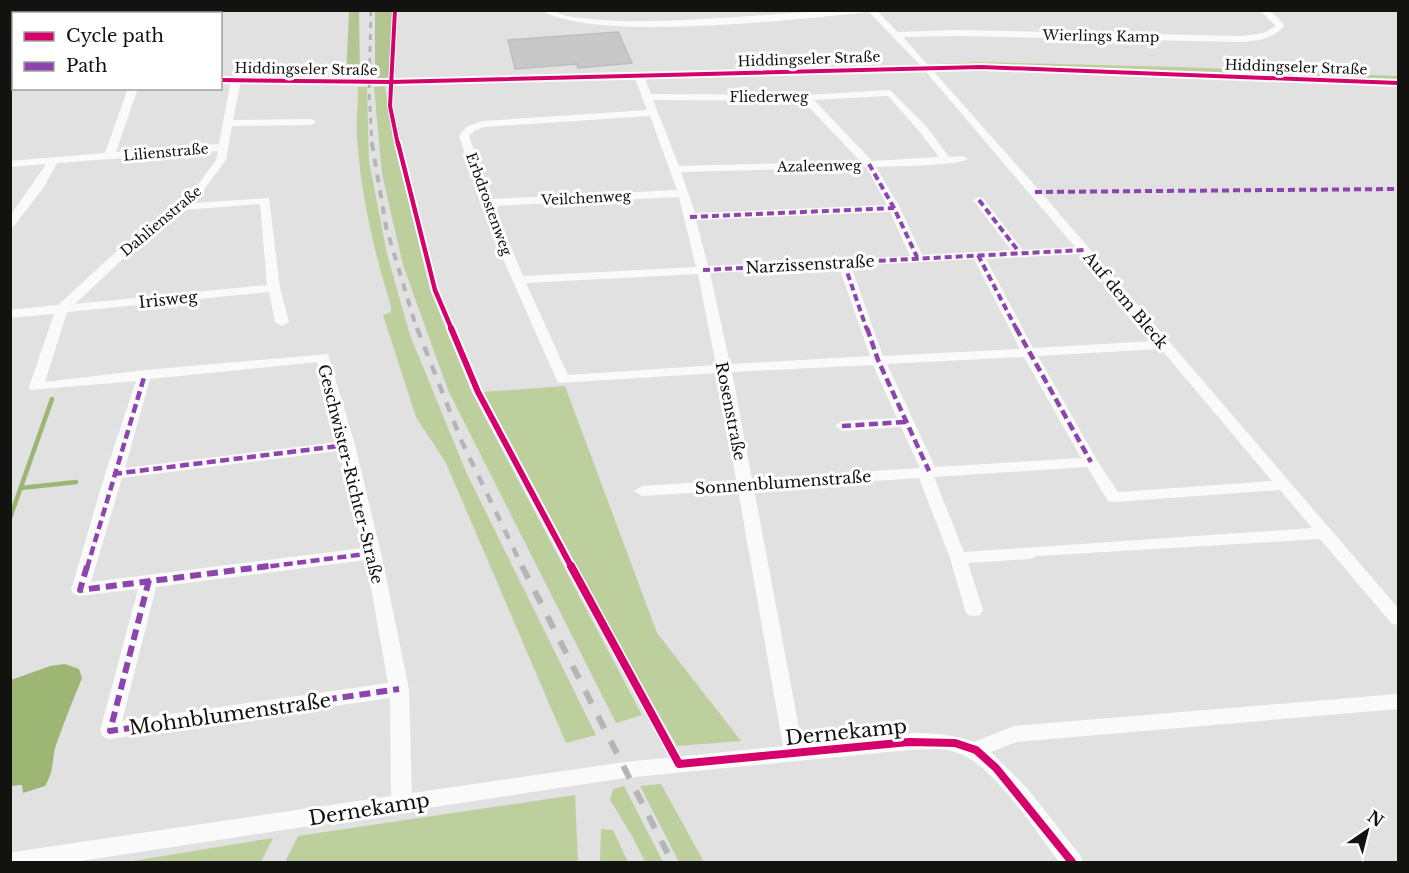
<svg xmlns="http://www.w3.org/2000/svg" width="1409" height="873" font-family="'Libre Baskerville',serif">
<rect width="100%" height="100%" fill="#e0e1e0"/>
<path fill="#bdcf9d" d="M 978,62 L 1179,67 L 1398,76 L 1398,83 L 938,64 Z
M 385,86 L 393,140 L 430,290 L 472,393 L 642,715 L 616,723 L 448,390 L 403,265 L 382,174 L 374,87 Z
M 358,87 L 367,87 L 369,161 L 387,254 L 410,335 L 466,472 L 596,735 L 566,743 L 446,463 L 416,417 L 383,315 L 391,312 L 391,306 C 374,252 361,195 357,138 C 356,121 358,104 358,87 Z
M 565,386 L 657,633 L 741,741 L 677,746 L 541,506 L 483,392 Z
M 661,784 L 704,862 L 679,862 L 640,786 Z
M 624,786 L 663,862 L 645,862 L 632,836 L 610,800 L 613,789 Z
M 575,795 L 578,862 L 285,862 L 298,836 Z
M 601,829 L 613,830 L 628,862 L 600,862 Z
M 273,838 L 261,862 L 126,862 Z"/>
<path fill="#b2c592" d="M 349,11 L 359,11 L 360,80 L 346,80 Z
M 375,11 L 395,11 L 391,78 L 375,79 Z"/>
<path fill="#9eb674" d="M 65,664 L 79,669 L 82,678 C 73,700 64,722 56,745 C 51,761 55,769 45,786 L 23,793 L 22,785 L 11,786 L 11,680 L 50,666 Z"/>
<g fill="none" stroke-linecap="round" stroke-linejoin="round">
<path stroke="#9eb674" stroke-width="4.5" d="M 21,488 L 76,482
M 10,518 L 52,399"/>
</g>
<path fill="#c7c8c7" stroke="#bcbdbc" stroke-width="1.5" d="M 618,32 L 632,63 L 578,68 L 577,64 L 515,69 L 508,40 Z"/>
<g fill="none" stroke-linecap="round" stroke-linejoin="round">
<path fill="#fafafa" fill-rule="evenodd" d="M 181,10 L 189,10 L 188,14 L 180,14 Z
M 541,10 C 553,10 561,15 572,17 C 598,20 624,22 651,21 C 726,20 801,10 876,10 L 898,32 L 957,30 L 1241,36 L 1264,33 L 1276,26 L 1259,10 C 1272,10 1277,16 1284,26 C 1273,39 1258,41 1241,42 L 957,36 L 903,37 L 1039,190 L 1398,608 L 1398,625 L 1392,624 L 1320,539 L 1037,556 L 1030,559 L 968,563 L 983,610 L 980,615 L 974,616 L 968,615 L 965,610 L 950,558 L 919,478 L 754,489 L 802,744 C 855,739 924,723 974,742 L 1014,726 L 1398,694 L 1398,709 L 1016,742 L 991,752 L 1026,787 L 1080,855 L 1083,862 L 1059,862 C 1036,832 992,762 955,752 C 941,747 924,750 909,750 L 625,778 L 74,862 L 10,862 L 10,853 L 13,852 L 391,796 L 390,698 L 110,739 L 103,737 L 100,731 L 138,589 L 80,596 L 74,594 L 71,590 L 105,474 L 136,381 L 31,390 L 29,387 L 54,314 L 10,318 L 10,310 L 58,305 L 118,250 L 191,194 L 216,160 L 218,151 L 57,163 L 44,187 L 14,226 L 10,227 L 10,216 L 46,164 L 10,167 L 10,161 L 105,153 L 128,88 L 138,88 L 116,152 L 219,144 L 231,80 L 236,77 L 241,80 L 233,120 L 311,119 L 316,122 L 311,125 L 232,126 L 226,160 L 194,203 L 269,198 L 280,288 L 289,322 L 282,326 L 275,322 L 269,292 L 67,312 L 45,382 L 145,370 L 328,354 L 355,445 L 381,553 L 409,689 L 412,793 L 625,762 L 783,746 L 738,490 L 642,496 L 634,491 L 642,486 L 736,480 L 718,373 L 558,383 L 492,234 L 459,136 L 466,127 L 482,121 L 647,110 L 634,76 L 639,73 L 644,76 L 651,94 L 806,95 L 890,90 L 927,127 L 949,157 L 963,156 L 968,159 C 958,166 893,166 876,167 L 900,208 L 922,255 L 1011,250 L 973,200 L 979,197 L 983,198 L 1023,250 L 1075,247 L 921,66 L 869,12 C 802,19 593,43 541,10 ZM 888,96 L 919,131 L 939,157 L 872,161 L 814,100 ZM 653,100 L 803,101 L 860,161 L 679,166 ZM 650,116 L 677,190 L 492,199 L 469,136 L 474,131 L 484,127 ZM 866,167 L 887,205 L 695,213 L 681,172 ZM 679,197 L 696,267 L 523,276 L 494,206 ZM 260,204 L 267,285 L 75,304 L 126,256 L 184,210 ZM 890,212 L 910,256 L 708,266 L 696,220 ZM 1081,254 L 1155,341 L 1033,348 L 986,259 ZM 974,259 L 1020,349 L 883,356 L 851,266 ZM 839,267 L 870,356 L 730,364 L 710,273 ZM 698,274 L 716,365 L 568,375 L 526,283 ZM 1161,349 L 1272,481 L 1118,492 L 1098,462 L 1038,356 ZM 1024,357 L 1081,458 L 935,467 L 887,364 ZM 317,362 L 337,442 L 125,468 L 150,379 ZM 873,365 L 897,418 L 842,421 L 835,426 L 842,431 L 901,427 L 920,468 L 752,479 L 732,372 ZM 339,451 L 363,548 L 91,582 L 122,478 ZM 1087,467 L 1108,501 L 1114,502 L 1280,490 L 1312,528 L 964,552 L 934,477 ZM 366,560 L 388,683 L 122,721 L 156,587 Z"/>
<path fill="#fafafa" fill-rule="evenodd" d="M 981,63 L 1398,79 L 1398,87 L 981,71 L 391,86 L 220,84 L 220,76 L 391,78 Z
M 10,71 L 14,71 L 14,79 L 10,79 Z"/>
<path stroke="#b5b5b5" stroke-width="3" stroke-dasharray="6 6" stroke-linecap="butt" d="M 371,10 L 369,91 L 372,145"/>
<path stroke="#b5b5b5" stroke-width="4" stroke-dasharray="8 8" stroke-linecap="butt" d="M 372,143 L 386,227 L 417,330"/>
<path stroke="#b5b5b5" stroke-width="4.5" stroke-dasharray="10 10" stroke-linecap="butt" d="M 417,328 L 462,442 L 523,568"/>
<path stroke="#b5b5b5" stroke-width="6" stroke-dasharray="14 14" stroke-linecap="butt" d="M 522,566 L 672,862"/>
<path stroke="#8e44ad" stroke-width="4" stroke-dasharray="7 4" stroke-linecap="butt" d="M 869,164 L 894,208 L 917,257
M 1035,192 L 1398,189
M 979,200 L 1019,252
M 690,217 L 894,208
M 978,255 L 1017,330
M 844,263 L 867,330
M 703,270 L 1084,250"/>
<path stroke="#8e44ad" stroke-width="4.5" stroke-dasharray="9 4.5" stroke-linecap="butt" d="M 867,328 L 878,360 L 929,471
M 1016,328 L 1091,462
M 842,426 L 905,422
M 113,474 L 347,445
M 87,568 L 145,374
M 257,568 L 373,553"/>
<path stroke="#8e44ad" stroke-width="6" stroke-dasharray="11 6" stroke-linecap="butt" d="M 87,566 L 80,590 L 269,566
M 149,580 L 110,731 L 399,689"/>
<defs>
<path id="cycleway-far3" d="M 395,10 L 390,106 L 398,145
M 220,80 L 391,82 L 981,67 L 1398,83"/>
<path id="cycleway-far2" d="M 398,143 L 435,290 L 452,330"/>
<path id="cycleway-far1" d="M 451,328 L 478,392 L 572,568"/>
<path id="cycleway" d="M 571,566 L 679,764 L 909,742 L 955,743 L 976,750 L 996,768 L 1072,862"/>
</defs>
<use href="#cycleway-far3" stroke="#fff" stroke-width="6"/>
<use href="#cycleway-far2" stroke="#fff" stroke-width="8"/>
<use href="#cycleway-far1" stroke="#fff" stroke-width="10"/>
<use href="#cycleway" stroke="#fff" stroke-width="11"/>
<use href="#cycleway-far3" stroke="#d6006c" stroke-width="4"/>
<use href="#cycleway-far2" stroke="#d6006c" stroke-width="4.5"/>
<use href="#cycleway-far1" stroke="#d6006c" stroke-width="6"/>
<use href="#cycleway" stroke="#d6006c" stroke-width="8"/>
</g>
<g text-anchor="middle" dominant-baseline="central" stroke-width="6" stroke-linejoin="round" paint-order="stroke">
<g font-size="14" fill="#121211" stroke="#fff">
<text transform="translate(1101 36) rotate(1)">Wierlings Kamp</text>
<text transform="translate(809 59) rotate(-2)">Hiddingseler Straße</text>
<text transform="translate(1296 67) rotate(2)">Hiddingseler Straße</text>
<text transform="translate(306 69) rotate(1)">Hiddingseler Straße</text>
<text x="769" y="97">Fliederweg</text>
<text transform="translate(166 152) rotate(-5)">Lilienstraße</text>
<text transform="translate(819 166) rotate(-1)">Azaleenweg</text>
<text transform="translate(586 198) rotate(-3)">Veilchenweg</text>
<text transform="translate(489 204) rotate(70)">Erbdrostenweg</text>
<text transform="translate(161 221) rotate(-40)">Dahlienstraße</text>
</g>
<g font-size="16" fill="#121211" stroke="#fff">
<text transform="translate(810 264) rotate(-3)">Narzissenstraße</text>
<text transform="translate(168 299) rotate(-6)">Irisweg</text>
<text transform="translate(1126 300) rotate(50)">Auf dem Bleck</text>
<text transform="translate(731 411) rotate(79)">Rosenstraße</text>
<text transform="translate(351 474) rotate(76)">Geschwister-Richter-Straße</text>
<text transform="translate(783 482) rotate(-4)">Sonnenblumenstraße</text>
</g>
<g font-size="20" fill="#121211" stroke="#fff">
<text transform="translate(230 714) rotate(-8)">Mohnblumenstraße</text>
<text transform="translate(846 732) rotate(-6)">Dernekamp</text>
<text transform="translate(369 809) rotate(-9)">Dernekamp</text>
</g>
</g>
<rect width="1409" height="873" fill="none" stroke="#121211" stroke-width="24"/>
<rect x="12" y="12" width="210" height="78" fill="#ffffff" stroke="#a0a0a0" stroke-width="1.5"/>
<rect x="24" y="32" width="30" height="9" fill="#d6006c" stroke="#a0a0a0" stroke-width="1.5"/>
<text x="66" y="42" font-size="18" fill="#121211">Cycle path</text>
<rect x="24" y="62" width="30" height="9" fill="#8e44ad" stroke="#a0a0a0" stroke-width="1.5"/>
<text x="66" y="72" font-size="18" fill="#121211">Path</text>
<g transform="translate(1367 831) rotate(35)" stroke="#ffffff" stroke-width="4.5" paint-order="stroke">
<path d="M0-4.5L10 22L0 15L-10 22Z" fill="#121211"/>
<text y="-9" font-size="16" font-weight="bold" text-anchor="middle" fill="#121211">N</text>
</g>
</svg>
